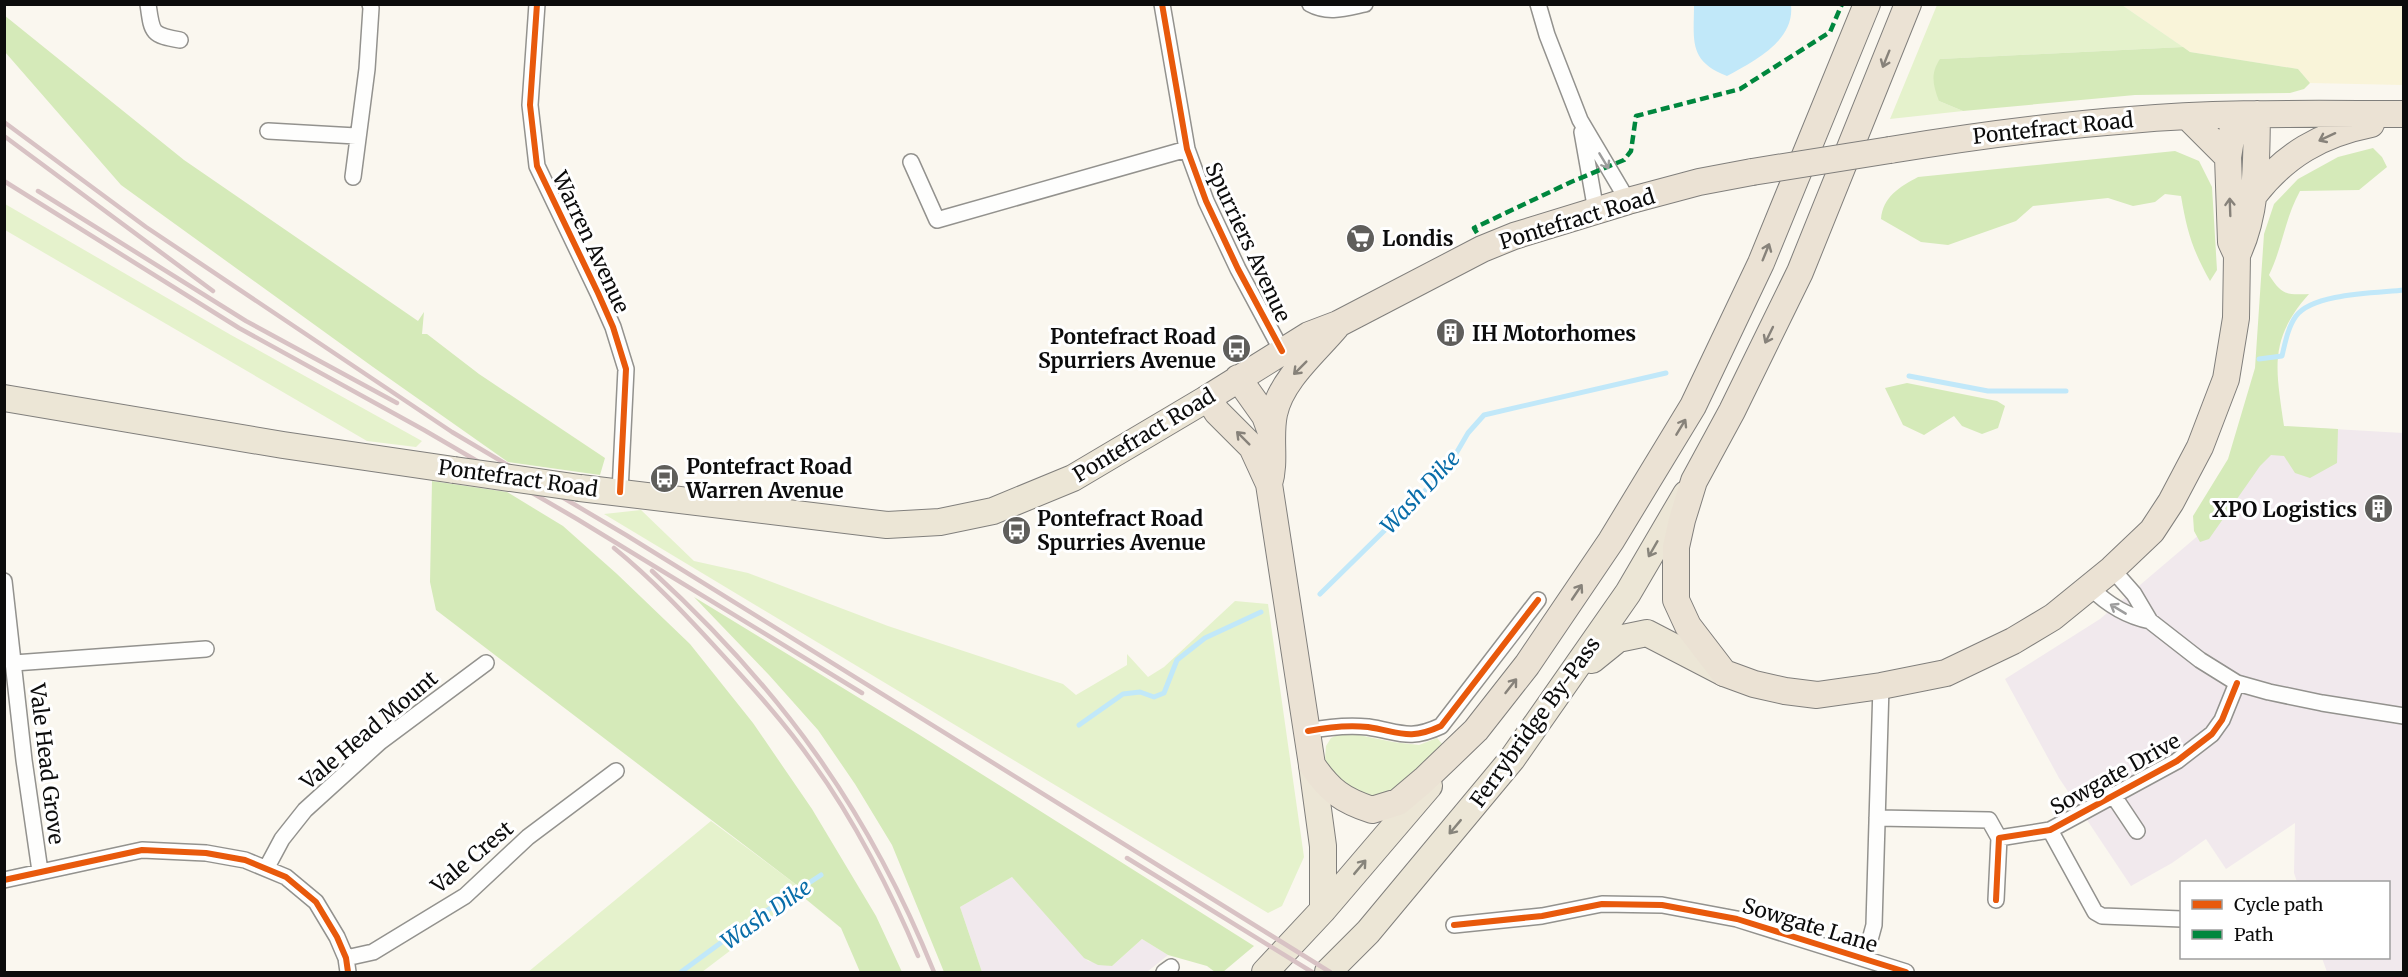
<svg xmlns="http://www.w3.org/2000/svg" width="2408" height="977" font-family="Merriweather,serif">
<rect width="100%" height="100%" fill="#faf7ef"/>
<path fill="#f1e9ed" d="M 2299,427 L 2403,433 L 2403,972 L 2327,972 L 2322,958 L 2388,958 L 2388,882 L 2297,882 L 2294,873 L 2295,823 L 2226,869 L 2206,839 L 2172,863 L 2131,886 L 2059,778 L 2005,679 L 2100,619 L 2200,534 L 2263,447 Z
M 1012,877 L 1088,961 L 1112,966 L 1142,939 L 1168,955 L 1147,972 L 982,972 L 960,907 Z"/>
<path fill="#f9f4d9" d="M 2122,5 L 2403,5 L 2403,85 L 2310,83 L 2298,69 L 2190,52 Z"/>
<path fill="#e5f2cc" d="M 1937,5 L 2122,5 L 2183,47 L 1940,59 L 1939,101 L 1963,111 L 1890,119 Z
M 5,204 L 231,335 L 422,441 L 416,447 L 367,441 L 5,230 Z
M 641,510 L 694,561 L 748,573 L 888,626 L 1063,684 L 1076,695 L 1127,665 L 1127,654 L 1148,677 L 1164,667 L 1235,601 L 1268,604 L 1304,857 L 1282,906 L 1268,913 L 604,514 Z
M 1344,732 L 1393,742 L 1419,745 L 1437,738 L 1444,746 L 1388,797 L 1362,797 L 1330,774 L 1325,759 L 1326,746 L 1331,738 Z
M 711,821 L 798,886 L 802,896 L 702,972 L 528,972 Z"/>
<path fill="#d5eab9" d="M 4,15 L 184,160 L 418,321 L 424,312 L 422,334 L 427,334 L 479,374 L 605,458 L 600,475 L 508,462 L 373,367 L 121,185 L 5,52 Z
M 2183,47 L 2190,52 L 2298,69 L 2310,83 L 2304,89 L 2290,93 L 2135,95 L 1963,111 L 1939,101 C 1933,85 1930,74 1940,59 Z
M 2373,148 L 2382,157 L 2387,167 L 2359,190 L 2300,191 C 2285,218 2283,246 2269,275 C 2282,295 2286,295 2309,294 C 2268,340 2276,369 2284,426 L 2338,429 L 2337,463 L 2310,478 L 2295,473 L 2284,456 L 2271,455 L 2260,466 L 2209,539 L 2200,542 L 2194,531 L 2193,516 L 2228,459 L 2255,368 L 2264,234 L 2274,204 L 2298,179 L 2338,157 Z
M 2175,151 L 2199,161 L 2212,187 L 2217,270 L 2210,281 C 2192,249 2187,231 2181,196 L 2165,194 L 2155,202 L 2133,206 L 2108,198 L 2033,206 L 2016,221 L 1948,245 L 1921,242 L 1881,219 C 1883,197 1899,187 1918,177 Z
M 1907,383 L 1997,401 L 2005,406 L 1998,428 L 1982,434 L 1962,426 L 1954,416 L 1924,435 L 1903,425 L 1885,388 Z
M 432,481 L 507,492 L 563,526 L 617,574 L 690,644 L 753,723 L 812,809 L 876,916 L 902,972 L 860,972 L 841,928 L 802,896 L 798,886 L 436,610 L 430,582 Z
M 694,597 L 918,734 L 1254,946 L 1223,972 L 1215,972 L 1207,966 L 1168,955 L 1142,939 L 1112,966 L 1098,965 L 1084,958 L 1012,877 L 960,907 L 982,972 L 944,972 L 892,845 L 855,784 L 818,730 L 769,675 Z"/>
<path fill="#c1e8f9" d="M 1694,5 L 1791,5 C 1795,41 1754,61 1727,76 C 1688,61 1694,40 1694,5 Z"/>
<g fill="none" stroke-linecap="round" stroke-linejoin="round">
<path stroke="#c1e8f9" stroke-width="5" d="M 2259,359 L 2282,356 C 2285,343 2288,327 2296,316 C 2313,293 2377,293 2404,290
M 1909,376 L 1988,391 L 2066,391
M 1320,594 L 1447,469 L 1468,433 L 1484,415 L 1666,373
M 1079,725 L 1123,694 L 1140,692 L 1154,697 L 1164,693 L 1177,660 L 1205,638 L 1261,612
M 681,972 L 745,925 L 821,875"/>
<defs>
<path id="minor" d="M 148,4 C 152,33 151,35 180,40
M 537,4 L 530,105 L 537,166 L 598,293 L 613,327 L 626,369 L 620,492
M 1162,4 L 1187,149 L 1206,201 L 1238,269 L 1282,351
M 1310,4 C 1328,14 1346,8 1365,4
M 1538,4 L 1547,35 L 1580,120 L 1628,201
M 268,131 L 356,136
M 1582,132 L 1596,211
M 911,162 L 937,220 L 1187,149
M 353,177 L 367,69 L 371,8 L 370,4
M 2112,569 L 2134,594 L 2150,621 L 2200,660 L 2237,683 L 2269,692 L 2322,703 L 2404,716
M 4,581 L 24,760 L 40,871
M 2091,588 C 2108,605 2126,616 2150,621
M 14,663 L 206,649
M 1308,731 C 1328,727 1348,725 1368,727 C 1400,732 1409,741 1441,726 L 1538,600
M 2113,795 L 2137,831
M 1877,818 L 1989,820 L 1999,838
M 2050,830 L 2095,912 L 2102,916 L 2182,919
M 267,867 L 282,839 L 305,810 L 380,742 L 486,663
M 4,880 L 142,850 L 206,853 L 245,860 L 286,877 L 316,902 L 337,937 L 346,958 L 348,972
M 1996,900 L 1999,838 L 2050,830 L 2177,761 L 2212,734 L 2222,720 L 2237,683
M 1454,925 L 1542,916 L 1602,904 L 1662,905 L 1737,919 L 1906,972
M 346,958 L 373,952 L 465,896 L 528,837 L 616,771
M 1865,958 L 1874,925 L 1881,686
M 1164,972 L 1171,967"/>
<path id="primary" d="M 4,398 L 283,445 L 454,470
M 580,488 L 887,525 L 940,522 L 993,511 L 1073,478 L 1208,398
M 1592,660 L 1618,639 L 1647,633 L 1724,673
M 1312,765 L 1323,846 L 1323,910
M 1265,972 L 1323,910 L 1429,786
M 1328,972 L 1368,932 L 1512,759 L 1628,593 L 1686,494"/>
<path id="trunk" d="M 1908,4 L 1800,272 L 1732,411 L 1694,481 L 1682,520 L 1676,547 L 1676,600 L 1688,626 L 1724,673 L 1754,684 L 1785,691 L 1817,695 L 1881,686 L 1946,673 L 2013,641 L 2053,617 L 2112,569 L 2152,531 L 2171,502 L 2200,447 L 2226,379 L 2236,318 L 2237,255 L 2231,242 L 2228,157 L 2235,115
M 2188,117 L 2228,157
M 1890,150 C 1969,137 2049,126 2130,120 C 2221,112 2312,114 2404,114
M 1752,172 L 1699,182 L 1628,201 L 1514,236 L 1482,249 L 1338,324 L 1309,335 L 1208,398 L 1217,412 L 1252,447 L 1269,484 L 1312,765 C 1330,791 1342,800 1372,810 L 1398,802 L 1424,780 L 1476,730 L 1527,665 L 1611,541 L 1693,406 L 1761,263 L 1867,4
M 2254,195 C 2285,155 2321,134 2371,124
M 2237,255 C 2258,211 2256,161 2257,114
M 1238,378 L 1265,416 L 1272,435
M 1269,484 C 1276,461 1269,438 1274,414 C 1281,380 1315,352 1336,327"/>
</defs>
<use href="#minor" stroke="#93928e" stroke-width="18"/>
<use href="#primary" stroke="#807f7c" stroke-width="28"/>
<use href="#trunk" stroke="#807f7c" stroke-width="28"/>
<use href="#minor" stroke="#fefefd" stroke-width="15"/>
<use href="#primary" stroke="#ece6d6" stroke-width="26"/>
<use href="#trunk" stroke="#ebe2d4" stroke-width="26"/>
<path stroke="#d8c2c4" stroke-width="4.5" d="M 4,122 L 146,227 L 452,432 L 626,535 L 1330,972
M 4,136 L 213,291
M 4,181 L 239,328 L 424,430 L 577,519 L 862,693
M 38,191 L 246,321 L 397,403
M 614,548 C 652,579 686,615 719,651 C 752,687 785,723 813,763 C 853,818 892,893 918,956
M 652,571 C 781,689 869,811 934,972
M 1127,858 L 1312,972"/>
<defs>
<path id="primary-bridge" d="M 454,470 L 580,488"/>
<path id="trunk-bridge" d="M 1752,172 L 1890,150"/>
</defs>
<use href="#primary-bridge" stroke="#807f7c" stroke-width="28" stroke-linecap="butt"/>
<use href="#trunk-bridge" stroke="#807f7c" stroke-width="28" stroke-linecap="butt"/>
<use href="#primary-bridge" stroke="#ece6d6" stroke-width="26"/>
<use href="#trunk-bridge" stroke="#ebe2d4" stroke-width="26"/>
<path stroke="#00873e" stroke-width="4.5" stroke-dasharray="9 4.5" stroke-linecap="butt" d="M 1477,233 L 1474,228 L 1571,182 L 1624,160 L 1631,151 L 1636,116 L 1740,89 L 1830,32 L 1842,4"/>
<defs>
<path id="cycleway" d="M 537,4 L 530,105 L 537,166 L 598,293 L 613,327 L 626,369 L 620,492
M 1162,4 L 1187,149 L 1206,201 L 1238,269 L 1282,351
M 1308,731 C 1328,727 1348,725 1368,727 C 1400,732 1409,741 1441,726 L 1538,600
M 4,880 L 142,850 L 206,853 L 245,860 L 286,877 L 316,902 L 337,937 L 346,958 L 348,972
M 1996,900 L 1999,838 L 2050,830 L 2177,761 L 2212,734 L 2222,720 L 2237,683
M 1454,925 L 1542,916 L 1602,904 L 1662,905 L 1737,919 L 1906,972"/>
</defs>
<use href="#cycleway" stroke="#fff" stroke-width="10"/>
<use href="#cycleway" stroke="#e8590c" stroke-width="6"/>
</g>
<defs><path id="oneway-shaft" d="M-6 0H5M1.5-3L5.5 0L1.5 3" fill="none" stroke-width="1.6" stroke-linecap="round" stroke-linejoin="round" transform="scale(1.5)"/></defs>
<g stroke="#87827a">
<use href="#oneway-shaft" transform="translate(1886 59) rotate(112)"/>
<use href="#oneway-shaft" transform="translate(2327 137) rotate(155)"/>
<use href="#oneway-shaft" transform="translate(2230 207) rotate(-92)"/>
<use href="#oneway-shaft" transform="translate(1766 252) rotate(-68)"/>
<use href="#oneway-shaft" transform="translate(1769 335) rotate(116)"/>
<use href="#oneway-shaft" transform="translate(1300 368) rotate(135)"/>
<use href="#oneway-shaft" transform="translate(1681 427) rotate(-59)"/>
<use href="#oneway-shaft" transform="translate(1243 438) rotate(-135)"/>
<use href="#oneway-shaft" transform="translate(1577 592) rotate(-56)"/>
<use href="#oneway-shaft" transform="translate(1511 686) rotate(-52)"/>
</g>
<g stroke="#9d9d9d">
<use href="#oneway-shaft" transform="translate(1604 161) rotate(59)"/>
<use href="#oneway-shaft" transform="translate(2118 609) rotate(-149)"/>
</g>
<g stroke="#87847b">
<use href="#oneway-shaft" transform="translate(1653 549) rotate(120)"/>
<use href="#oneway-shaft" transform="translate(1455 827) rotate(130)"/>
<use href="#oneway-shaft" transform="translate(1360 867) rotate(-50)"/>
</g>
<defs>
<symbol id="supermarket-disc" viewBox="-11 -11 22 22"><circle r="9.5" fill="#5f5e5b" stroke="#fff"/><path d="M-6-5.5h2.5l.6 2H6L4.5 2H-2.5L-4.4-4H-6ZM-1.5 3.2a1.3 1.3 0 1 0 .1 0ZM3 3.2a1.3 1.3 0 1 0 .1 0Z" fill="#fff"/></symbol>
<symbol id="building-disc" viewBox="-11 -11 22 22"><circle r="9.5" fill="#5f5e5b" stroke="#fff"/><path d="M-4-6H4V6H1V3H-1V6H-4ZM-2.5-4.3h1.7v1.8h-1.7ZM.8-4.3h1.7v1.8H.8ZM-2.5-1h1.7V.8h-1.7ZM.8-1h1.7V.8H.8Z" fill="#fff"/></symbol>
<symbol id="bus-disc" viewBox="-11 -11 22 22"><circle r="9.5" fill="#5f5e5b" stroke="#fff"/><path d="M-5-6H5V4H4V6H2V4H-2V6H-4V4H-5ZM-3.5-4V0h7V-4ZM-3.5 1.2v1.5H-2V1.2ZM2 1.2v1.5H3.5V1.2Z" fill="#fff"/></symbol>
</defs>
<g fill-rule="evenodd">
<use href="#supermarket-disc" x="1344" y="222" width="33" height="33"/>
<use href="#building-disc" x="1434" y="316" width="33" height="33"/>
<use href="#bus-disc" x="1220" y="332" width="33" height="33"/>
<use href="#bus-disc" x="648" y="462" width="33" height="33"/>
<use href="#building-disc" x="2362" y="492" width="33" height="33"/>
<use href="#bus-disc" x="1000" y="514" width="33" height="33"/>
</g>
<g text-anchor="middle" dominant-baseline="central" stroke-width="6" stroke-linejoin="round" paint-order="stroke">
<g font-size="21" fill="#0c0c0c" stroke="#fff">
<text transform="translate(2053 128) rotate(-6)">Pontefract Road</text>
<text transform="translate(1577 219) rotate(-17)">Pontefract Road</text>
<text transform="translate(591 242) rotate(65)">Warren Avenue</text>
<text transform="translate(1248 242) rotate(65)">Spurriers Avenue</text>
<text transform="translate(1144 435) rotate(-31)">Pontefract Road</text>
<text transform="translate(518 478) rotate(8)">Pontefract Road</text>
<text transform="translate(1535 722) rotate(-54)">Ferrybridge By-Pass</text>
<text transform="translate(369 730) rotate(-40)">Vale Head Mount</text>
<text transform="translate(47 764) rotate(83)">Vale Head Grove</text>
<text transform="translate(2115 774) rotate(-29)">Sowgate Drive</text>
<text transform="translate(472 857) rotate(-40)">Vale Crest</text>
<text transform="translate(1810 925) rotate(17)">Sowgate Lane</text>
</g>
<g font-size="21" font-weight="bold" fill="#0c0c0c" stroke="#fff" text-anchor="start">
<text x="1382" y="238">Londis</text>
<text x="1472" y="333">IH Motorhomes</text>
<text x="1216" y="336" text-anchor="end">Pontefract Road<tspan x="1216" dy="24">Spurriers Avenue</tspan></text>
<text x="686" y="466">Pontefract Road<tspan x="686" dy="24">Warren Avenue</tspan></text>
<text x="2357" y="509" text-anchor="end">XPO Logistics</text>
<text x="1037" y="518">Pontefract Road<tspan x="1037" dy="24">Spurries Avenue</tspan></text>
</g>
<g font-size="22" font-style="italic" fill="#096da9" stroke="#fff">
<text transform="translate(1420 492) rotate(-47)">Wash Dike</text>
<text transform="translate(766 914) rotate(-35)">Wash Dike</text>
</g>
</g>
<rect width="2408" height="977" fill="none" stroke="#0c0c0c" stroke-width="12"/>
<rect x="2180" y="881" width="210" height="78" fill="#ffffff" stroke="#9e9e9e" stroke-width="1.5"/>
<rect x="2192" y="900" width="30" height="9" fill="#e8590c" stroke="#9e9e9e" stroke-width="1.5"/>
<text x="2234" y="911" font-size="18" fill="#0c0c0c">Cycle path</text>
<rect x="2192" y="930" width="30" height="9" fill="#00873e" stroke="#9e9e9e" stroke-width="1.5"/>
<text x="2234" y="941" font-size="18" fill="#0c0c0c">Path</text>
</svg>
